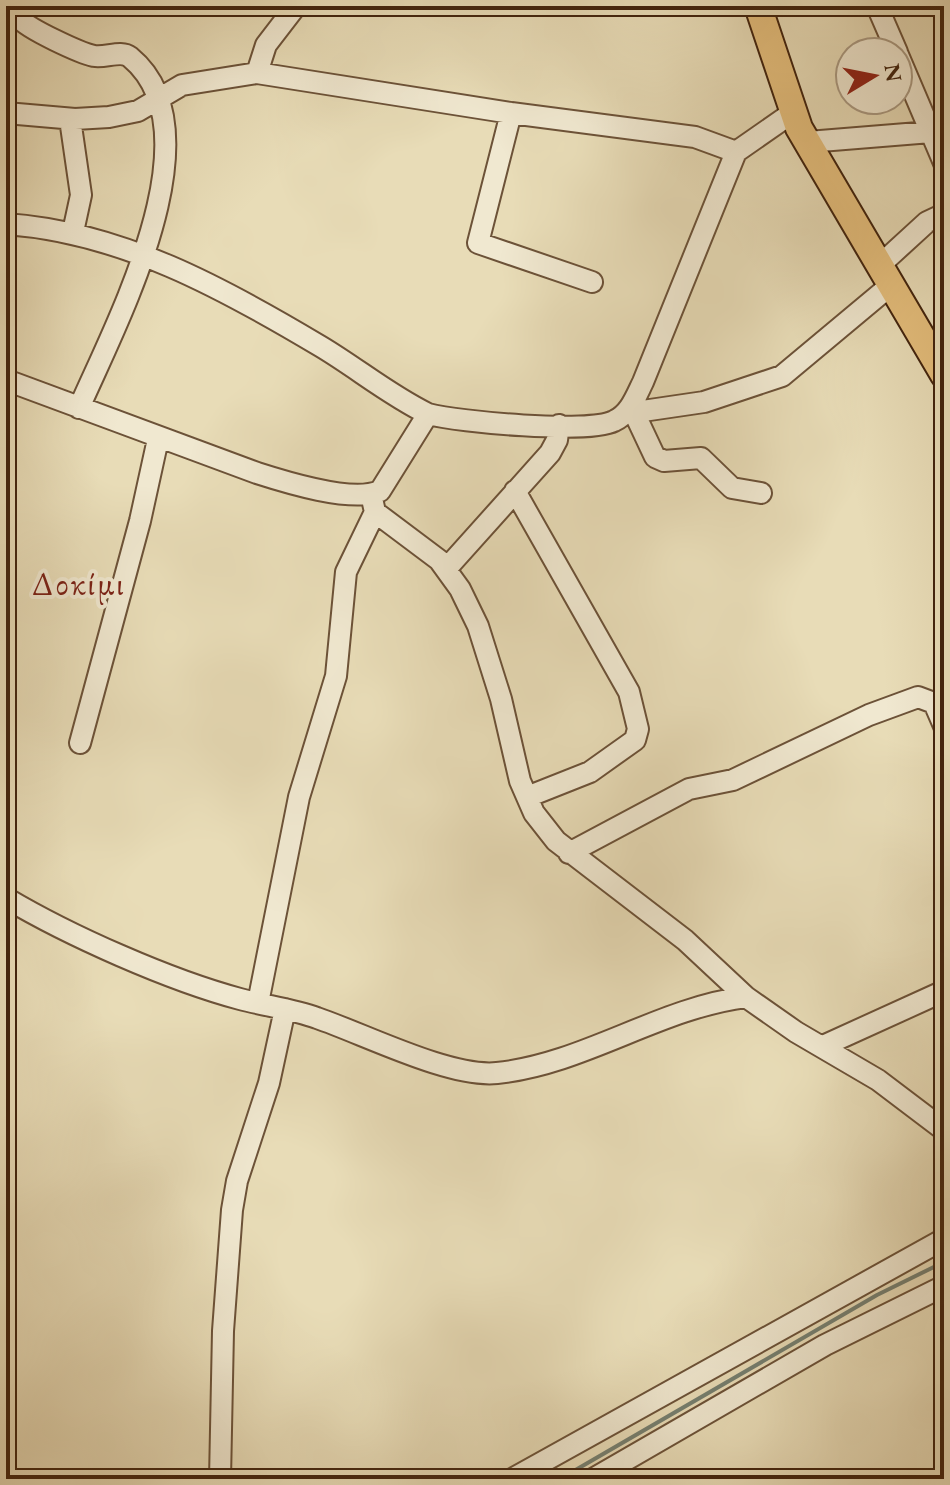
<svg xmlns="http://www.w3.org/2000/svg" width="950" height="1485" font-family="'EB Garamond',serif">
<rect width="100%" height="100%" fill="#e8dcb7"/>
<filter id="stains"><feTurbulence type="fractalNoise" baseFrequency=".0025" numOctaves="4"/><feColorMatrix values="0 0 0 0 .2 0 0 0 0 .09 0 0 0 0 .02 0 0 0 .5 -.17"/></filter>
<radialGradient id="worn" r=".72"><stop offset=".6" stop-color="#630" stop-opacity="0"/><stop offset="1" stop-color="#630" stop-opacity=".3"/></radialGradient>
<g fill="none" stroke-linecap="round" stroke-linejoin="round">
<path stroke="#757f70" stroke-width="4" d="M 560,1479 L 877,1295 L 944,1262"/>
<defs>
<path id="minor" d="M 16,6 C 16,10 16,14 19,18 C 28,29 80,53 94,56 C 106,58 121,50 130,57 C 220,131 114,327 79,408
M 877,6 L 897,52
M 898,55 L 944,163
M 257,73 L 266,45 L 296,6
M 6,113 L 75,119 L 109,117 L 138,111 L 182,85 L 257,73 L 511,113 L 695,137 L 736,152
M 511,113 L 478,243 L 592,282
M 70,119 L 81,195 L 73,232
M 808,142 L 931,132
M 6,224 C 121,232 223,288 320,346 C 357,368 389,395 428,414 C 459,422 589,434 614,421 C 630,414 636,396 643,382 L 736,152 L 792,113
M 880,265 L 927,222 L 944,214
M 6,380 L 257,473 C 285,482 352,503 380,491 L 428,414
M 631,406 L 655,457 L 664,461 L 701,458 L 732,488 L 761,493
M 636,412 L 704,402 L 782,376 L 891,285
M 515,491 L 629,692 L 638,729 L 635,740 L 590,772 L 527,797
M 371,494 L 375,512 L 439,560 L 460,589 L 478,626 L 501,699 L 520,781 L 534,813 L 556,841 L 685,940 L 746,997 L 796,1032 L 878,1080 L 944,1130
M 447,568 L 550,453 L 557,440 L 559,425
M 80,743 L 140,521 L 158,439
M 569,853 L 689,789 L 733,780 L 869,715 L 918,697 L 934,703 L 944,726
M 6,898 C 70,936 169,980 240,999 C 266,1006 293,1009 317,1018 C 364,1034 450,1078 497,1073 C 584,1064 659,1008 746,997
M 258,1003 L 299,797 L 336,676 L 346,572 L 375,512
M 823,1046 L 944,991
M 220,1479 L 223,1331 L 232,1210 L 237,1181 L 269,1083 L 285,1009
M 512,1479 L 944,1239
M 593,1479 L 825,1345 L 944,1286"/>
<path id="major" d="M 758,6 L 799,128 L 944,375"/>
</defs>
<use href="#minor" stroke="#6c5238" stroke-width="24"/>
<use href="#major" stroke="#42240e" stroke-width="30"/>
<use href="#minor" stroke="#f0e8d0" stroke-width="20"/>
<use href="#major" stroke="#e4be7c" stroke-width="26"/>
</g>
<g text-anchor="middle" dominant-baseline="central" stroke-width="8" stroke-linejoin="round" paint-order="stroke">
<g font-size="32" letter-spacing="2" fill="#7a1f14" stroke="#f0e8d0">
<text x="79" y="584">Δοκίμι</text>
</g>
</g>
<rect width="950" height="1485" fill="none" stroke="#e8dcb7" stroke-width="32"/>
<rect x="8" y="8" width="934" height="1469" fill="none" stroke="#42240e" stroke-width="4"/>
<rect x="16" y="16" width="918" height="1453" fill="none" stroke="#42240e" stroke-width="2"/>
<g transform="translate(874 76) rotate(80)"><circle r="38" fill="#f0e8d0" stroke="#aa9a82" stroke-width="2"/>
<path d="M0-6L14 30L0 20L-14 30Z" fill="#8f2418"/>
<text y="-12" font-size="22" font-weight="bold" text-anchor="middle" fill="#42240e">N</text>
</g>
<rect width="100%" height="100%" filter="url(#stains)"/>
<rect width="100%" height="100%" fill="url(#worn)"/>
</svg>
